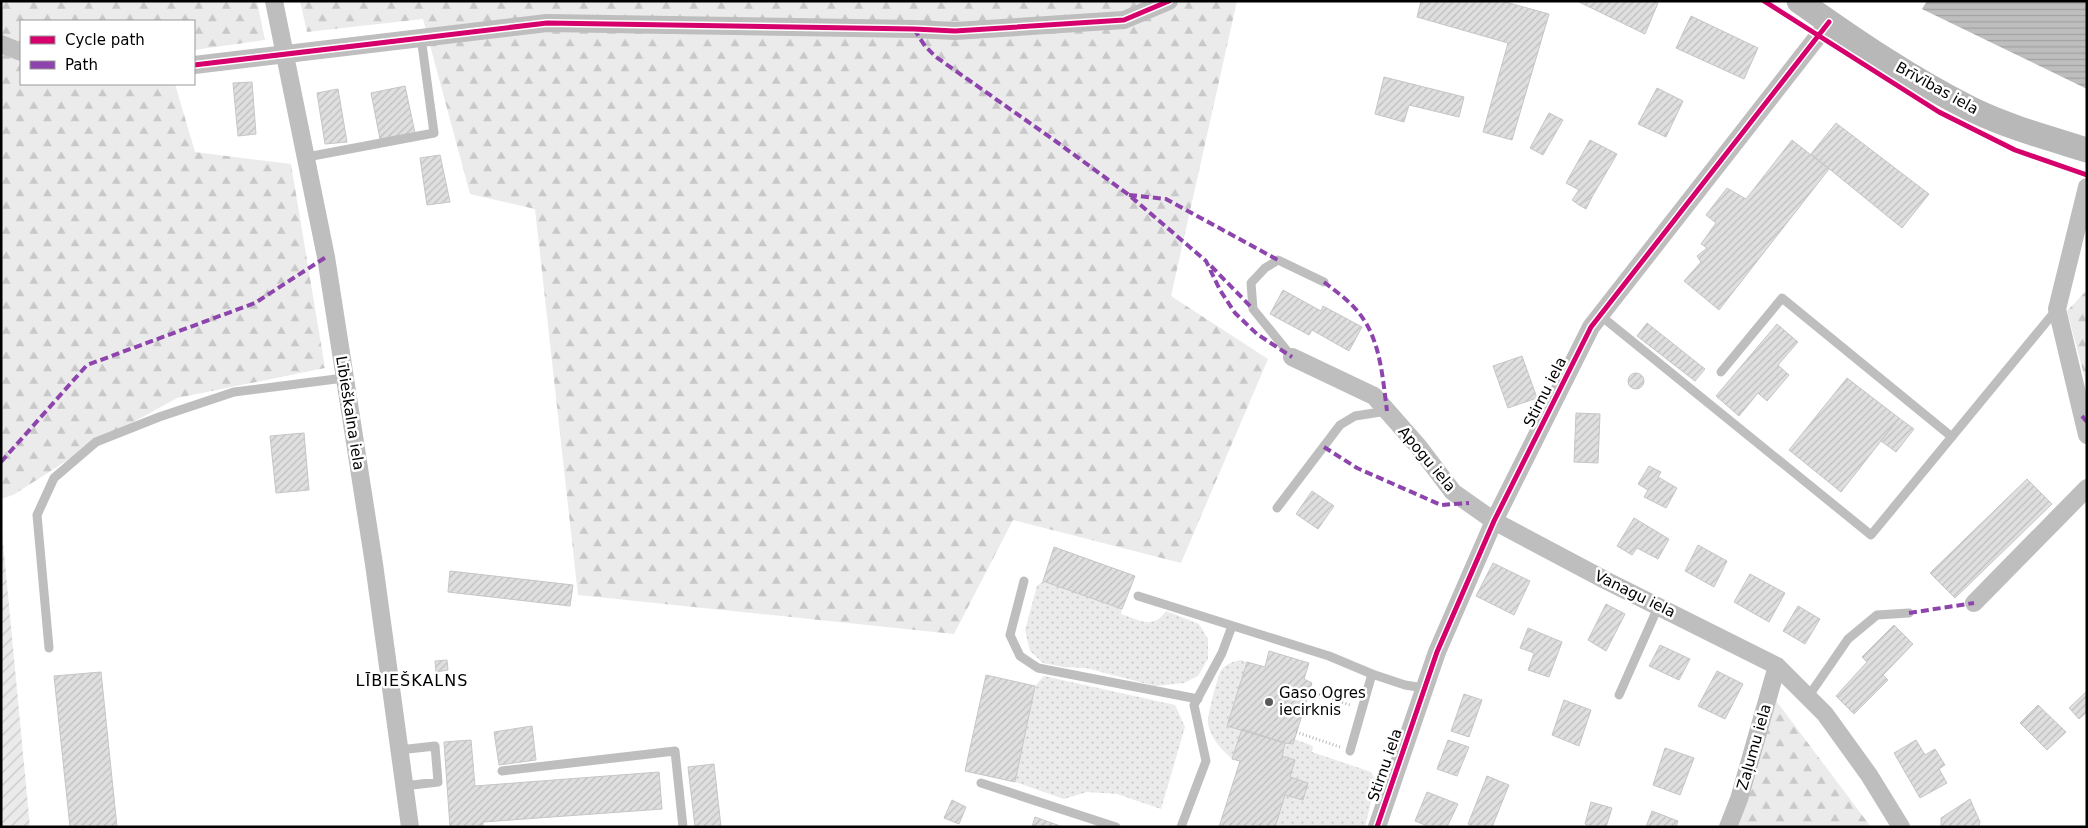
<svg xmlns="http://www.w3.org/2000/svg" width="2088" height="828" font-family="'DejaVu Sans',sans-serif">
<defs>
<pattern id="grass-dots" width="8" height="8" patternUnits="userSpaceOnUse" patternTransform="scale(1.25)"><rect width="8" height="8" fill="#ebebeb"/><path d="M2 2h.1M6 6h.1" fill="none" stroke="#c8c8c8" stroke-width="1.8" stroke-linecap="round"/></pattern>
<pattern id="forest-firs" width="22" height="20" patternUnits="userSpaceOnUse" patternTransform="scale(1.25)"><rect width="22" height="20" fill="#ebebeb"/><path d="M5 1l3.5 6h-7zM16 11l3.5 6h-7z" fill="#c8c8c8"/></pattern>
<pattern id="garden-furrows" width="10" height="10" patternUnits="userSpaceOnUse" patternTransform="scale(1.25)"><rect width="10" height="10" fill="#ebebeb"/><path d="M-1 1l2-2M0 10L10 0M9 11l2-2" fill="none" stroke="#c8c8c8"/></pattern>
<pattern id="water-rules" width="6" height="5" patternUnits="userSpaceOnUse" patternTransform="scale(1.25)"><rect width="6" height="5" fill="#bebebe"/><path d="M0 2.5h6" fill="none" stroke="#a2a2a2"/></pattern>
<pattern id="building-hatch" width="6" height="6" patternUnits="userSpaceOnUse" patternTransform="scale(1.25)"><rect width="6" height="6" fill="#dfdfdf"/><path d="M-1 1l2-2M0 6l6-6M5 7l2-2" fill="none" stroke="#bebebe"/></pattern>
</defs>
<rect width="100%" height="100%" fill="#fff"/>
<path fill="url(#grass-dots)" d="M 1043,581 L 1122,609 L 1121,614 C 1140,620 1152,630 1166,611 L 1199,624 L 1208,639 L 1208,659 L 1198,676 L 1184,683 L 1155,686 L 1086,668 L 1063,667 L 1043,663 L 1030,651 L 1025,630 L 1037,586 Z
M 1241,660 L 1247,662 L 1227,726 L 1242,729 L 1232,759 C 1222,750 1211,739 1208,724 C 1207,717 1217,677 1221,671 C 1225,664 1234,661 1241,660 Z
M 1044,676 L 1175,705 L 1185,727 L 1161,809 L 1117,794 L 1087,792 L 1064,799 L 1015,782 L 1035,686 Z
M 1294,739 L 1313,746 L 1312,752 L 1371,772 L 1376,781 L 1365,827 L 1275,827 L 1285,795 L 1303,800 L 1308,783 L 1290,777 L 1295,760 L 1282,756 L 1285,743 L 1292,744 Z"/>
<path fill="url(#forest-firs)" d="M 1,1 L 257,1 L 265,40 L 194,50 L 194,21 L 21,21 L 21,84 L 175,84 L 195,152 L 291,164 L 325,368 L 177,398 L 90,446 L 13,495 L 1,499 Z
M 300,1 L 1237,1 L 1171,296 L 1268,359 L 1181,563 L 1013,520 L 954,634 L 578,595 L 535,209 L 470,194 L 423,19 L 307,32 Z
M 2087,290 L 2087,386 L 2067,311 Z
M 1774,698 L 1871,827 L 1737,827 Z"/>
<path fill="url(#garden-furrows)" d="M 1,521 L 30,827 L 1,827 Z"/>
<path fill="url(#water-rules)" d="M 1927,1 L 2087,1 L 2087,89 L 1922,9 Z"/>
<path fill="url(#building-hatch)" stroke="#c6c6c6" d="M 1421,1 L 1502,1 L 1549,14 L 1512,140 L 1483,132 L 1508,43 L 1417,17 Z
M 1577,1 L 1655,1 L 1658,3 L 1645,34 Z
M 1691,16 L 1758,48 L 1744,79 L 1676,48 Z
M 1384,77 L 1464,97 L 1459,117 L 1409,105 L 1404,122 L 1375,114 Z
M 252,82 L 256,134 L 238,136 L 233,83 Z
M 405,86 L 415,133 L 380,139 L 371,93 Z
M 1657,88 L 1683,101 L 1666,137 L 1638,124 Z
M 338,89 L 347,142 L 325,144 L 317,93 Z
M 1549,113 L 1563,120 L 1543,155 L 1530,148 Z
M 1836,123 L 1929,194 L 1902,228 L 1811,154 Z
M 1590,140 L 1617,154 L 1592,197 L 1579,205 L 1572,200 L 1579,190 L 1566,183 Z
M 1792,140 L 1829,169 L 1719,310 L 1684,281 L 1701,262 L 1697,256 L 1707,248 L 1701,244 L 1716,223 L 1706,215 L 1727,188 L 1746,199 Z
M 440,155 L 450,202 L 427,205 L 420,158 Z
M 1592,197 L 1586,209 L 1579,205 Z
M 1283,290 L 1321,311 L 1323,306 L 1362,327 L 1349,351 L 1312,330 L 1309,335 L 1270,314 Z
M 1647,323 L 1705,369 L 1695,381 L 1637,336 Z
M 1777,324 L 1798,342 L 1778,365 L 1789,375 L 1767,401 L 1758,393 L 1739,416 L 1716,396 Z
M 1522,356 L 1537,398 L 1508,408 L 1493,366 Z
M1628 381a8 8 0 1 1 16 0a8 8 0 1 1-16 0Z
M 1847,378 L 1899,418 L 1841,492 L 1789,450 Z
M 1576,413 L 1600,414 L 1598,463 L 1574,462 Z
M 1899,418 L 1914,429 L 1896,452 L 1881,441 Z
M 304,433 L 309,490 L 276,493 L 270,436 Z
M 1649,466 L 1661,472 L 1658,477 L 1677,488 L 1666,508 L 1644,497 L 1648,490 L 1638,484 Z
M 2027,479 L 2052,504 L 1955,598 L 1930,573 Z
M 1312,491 L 1334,506 L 1318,529 L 1296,514 Z
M 1634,518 L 1669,539 L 1658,559 L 1637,548 L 1632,555 L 1617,546 Z
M 1698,545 L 1727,561 L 1714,587 L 1685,571 Z
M 1054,547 L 1135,576 L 1122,609 L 1043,581 Z
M 1493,563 L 1530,581 L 1514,615 L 1476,596 Z
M 450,571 L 573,585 L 570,606 L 448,592 Z
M 1750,574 L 1785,593 L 1769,622 L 1734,602 Z
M 1606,604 L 1625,614 L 1606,651 L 1588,640 Z
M 1798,606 L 1820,619 L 1805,644 L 1783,631 Z
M 1894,625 L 1913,644 L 1883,675 L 1888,680 L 1854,714 L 1836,696 L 1867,662 L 1862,657 Z
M 1528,628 L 1562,642 L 1549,677 L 1528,670 L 1534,653 L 1520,648 Z
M 1660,645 L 1690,659 L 1679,680 L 1649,666 Z
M 1269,651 L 1309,663 L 1304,679 L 1312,683 L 1293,744 L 1285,743 L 1227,726 L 1247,662 L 1265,667 Z
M 447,660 L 448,670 L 436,672 L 435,661 Z
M 1717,671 L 1743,684 L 1725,719 L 1698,706 Z
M 101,672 L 117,827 L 70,827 L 54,676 Z
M 986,675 L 1035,686 L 1015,782 L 965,771 Z
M 2087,691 L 2087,712 L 2079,719 L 2069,708 Z
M 1464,694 L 1482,700 L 1469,737 L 1451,731 Z
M 1564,700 L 1591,710 L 1579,746 L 1552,735 Z
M 2038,705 L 2066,732 L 2047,750 L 2020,723 Z
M 532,726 L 536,760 L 499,765 L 494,732 Z
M 1242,729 L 1285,743 L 1282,756 L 1295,760 L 1290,777 L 1308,783 L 1303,800 L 1285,795 L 1275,827 L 1219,827 L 1240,761 L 1232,759 Z
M 471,740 L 475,786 L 659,772 L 662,809 L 483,822 L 483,827 L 450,827 L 444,742 Z
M 1448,740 L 1469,747 L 1457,776 L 1437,769 Z
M 1916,740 L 1925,755 L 1935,749 L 1945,765 L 1939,769 L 1947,783 L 1920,798 L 1894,753 Z
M 1665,748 L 1694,758 L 1680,795 L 1653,785 Z
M 714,764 L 721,827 L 695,827 L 688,767 Z
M 1487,776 L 1509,785 L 1492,827 L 1474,827 L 1468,824 Z
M 1427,792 L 1458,804 L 1447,827 L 1430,827 L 1415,821 Z
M 1970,799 L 1980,822 L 1979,827 L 1941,827 L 1941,818 Z
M 952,800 L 966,807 L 959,824 L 944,818 Z
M 1591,802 L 1612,808 L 1606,827 L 1593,827 L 1585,824 Z
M 1652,811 L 1678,821 L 1676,827 L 1646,827 Z
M 1035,817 L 1063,827 L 1032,827 Z"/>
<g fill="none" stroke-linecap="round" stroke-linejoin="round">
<path stroke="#b9b9b9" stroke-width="3" stroke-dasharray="1 2.5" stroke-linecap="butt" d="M 1309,691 L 1350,705
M 1296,732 L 1340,747"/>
<path stroke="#bebebe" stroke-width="9" d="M 307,157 L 434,133 L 421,37
M 1601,316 L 1871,535 L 2057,309
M 1292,357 L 1253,309 L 1251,283 L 1265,268 L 1278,260 L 1324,282
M 1721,372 L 1782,298 L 1952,437
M 1277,508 L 1340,425 L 1355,416 L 1387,411
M 1024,581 L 1010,635 L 1020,656 L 1038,668 L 1198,699
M 1138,596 L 1329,656 L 1372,674
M 49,648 L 37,515 L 54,478 L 96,442 L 159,417 L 234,392 L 344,378
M 1619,695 L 1659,605
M 1808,697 L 1848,639 L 1877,615 L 1909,613
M 399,750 L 435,746 L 438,782 L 404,786
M 1350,751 L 1372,674 L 1405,685 L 1424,688
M 502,771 L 675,751 L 683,827
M 981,783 L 1116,827
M 1181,827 L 1206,761 L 1194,705 L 1222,653 L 1232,626"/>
<path stroke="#bebebe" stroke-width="18" d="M 274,1 L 326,257 L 374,564 L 410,827
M 1,44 L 21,52
M 194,65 L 547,23 L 914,29 L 955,31 L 1124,20 L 1169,1
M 2087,187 L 2057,309 L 2087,435
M 1292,357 L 1374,396 L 1418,446 L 1453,492 L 1494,521 L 1605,580 L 1777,666 L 1825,714 L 1869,775 L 1901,827
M 1974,603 L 2087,488
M 1377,827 L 1437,652 L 1494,521 L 1591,327 L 1829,22
M 1728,827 L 1739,799 L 1777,666"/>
<path stroke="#b8b8b8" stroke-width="25" d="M 1799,1 C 1854,40 1911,79 1971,109 C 2008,127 2048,138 2087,150"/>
<path stroke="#8e44ad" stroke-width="4" stroke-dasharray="8 4" stroke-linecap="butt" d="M 914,29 L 925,46 L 936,57 L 1054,140 L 1129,195 L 1206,261 L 1220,290 L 1235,313 L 1257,334 L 1292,357
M 1129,195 L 1166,199 L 1278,260
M 1211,266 L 1253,309
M 1324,282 C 1338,293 1354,304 1364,320 C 1381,346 1383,381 1387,411
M 2082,416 L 2087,422
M 1324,447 L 1357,468 L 1441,505 L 1469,503
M 1,462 L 87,365 L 255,303 L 326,257
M 1909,613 L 1974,603"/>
<defs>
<path id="cycleway" d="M 1764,1 L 1939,112 L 2015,150 L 2087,175
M 194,65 L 547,23 L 914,29 L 955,31 L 1124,20 L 1169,1
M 1377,827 L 1437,652 L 1494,521 L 1591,327 L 1829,22"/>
</defs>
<use href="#cycleway" stroke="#fff" stroke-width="8"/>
<use href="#cycleway" stroke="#d6006c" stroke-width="5"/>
</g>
<circle fill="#595959" stroke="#fff" stroke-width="2" cx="1269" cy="702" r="5"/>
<g text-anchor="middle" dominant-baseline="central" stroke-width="5" stroke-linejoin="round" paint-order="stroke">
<g font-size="15" fill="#000" stroke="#fff">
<text transform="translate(1937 88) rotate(29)">Brīvības iela</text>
<text transform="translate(1545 392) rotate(-63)">Stirnu iela</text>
<text transform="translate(350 413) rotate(81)">Lībieškalna iela</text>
<text transform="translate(1427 459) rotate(50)">Apogu iela</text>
<text transform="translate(1635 594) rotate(26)">Vanagu iela</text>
<text transform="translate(1754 747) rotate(-74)">Zaļumu iela</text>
<text transform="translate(1385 765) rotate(-71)">Stirnu iela</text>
</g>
<g font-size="15" fill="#000" stroke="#fff" text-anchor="start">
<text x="1279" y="693">Gaso Ogres<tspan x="1279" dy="17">iecirknis</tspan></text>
</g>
<g font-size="16" letter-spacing="1" fill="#000" stroke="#fff">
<text x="412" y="680">LĪBIEŠKALNS</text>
</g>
</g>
<rect width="2088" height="828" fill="none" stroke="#000000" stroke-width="5"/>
<rect x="20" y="20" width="175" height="65" fill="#ffffff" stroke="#999999"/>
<rect x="30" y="36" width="25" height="8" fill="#d6006c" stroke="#999999"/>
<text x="65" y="45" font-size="15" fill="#000000">Cycle path</text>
<rect x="30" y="61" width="25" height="8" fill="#8e44ad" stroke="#999999"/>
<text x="65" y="70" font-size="15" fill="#000000">Path</text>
</svg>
